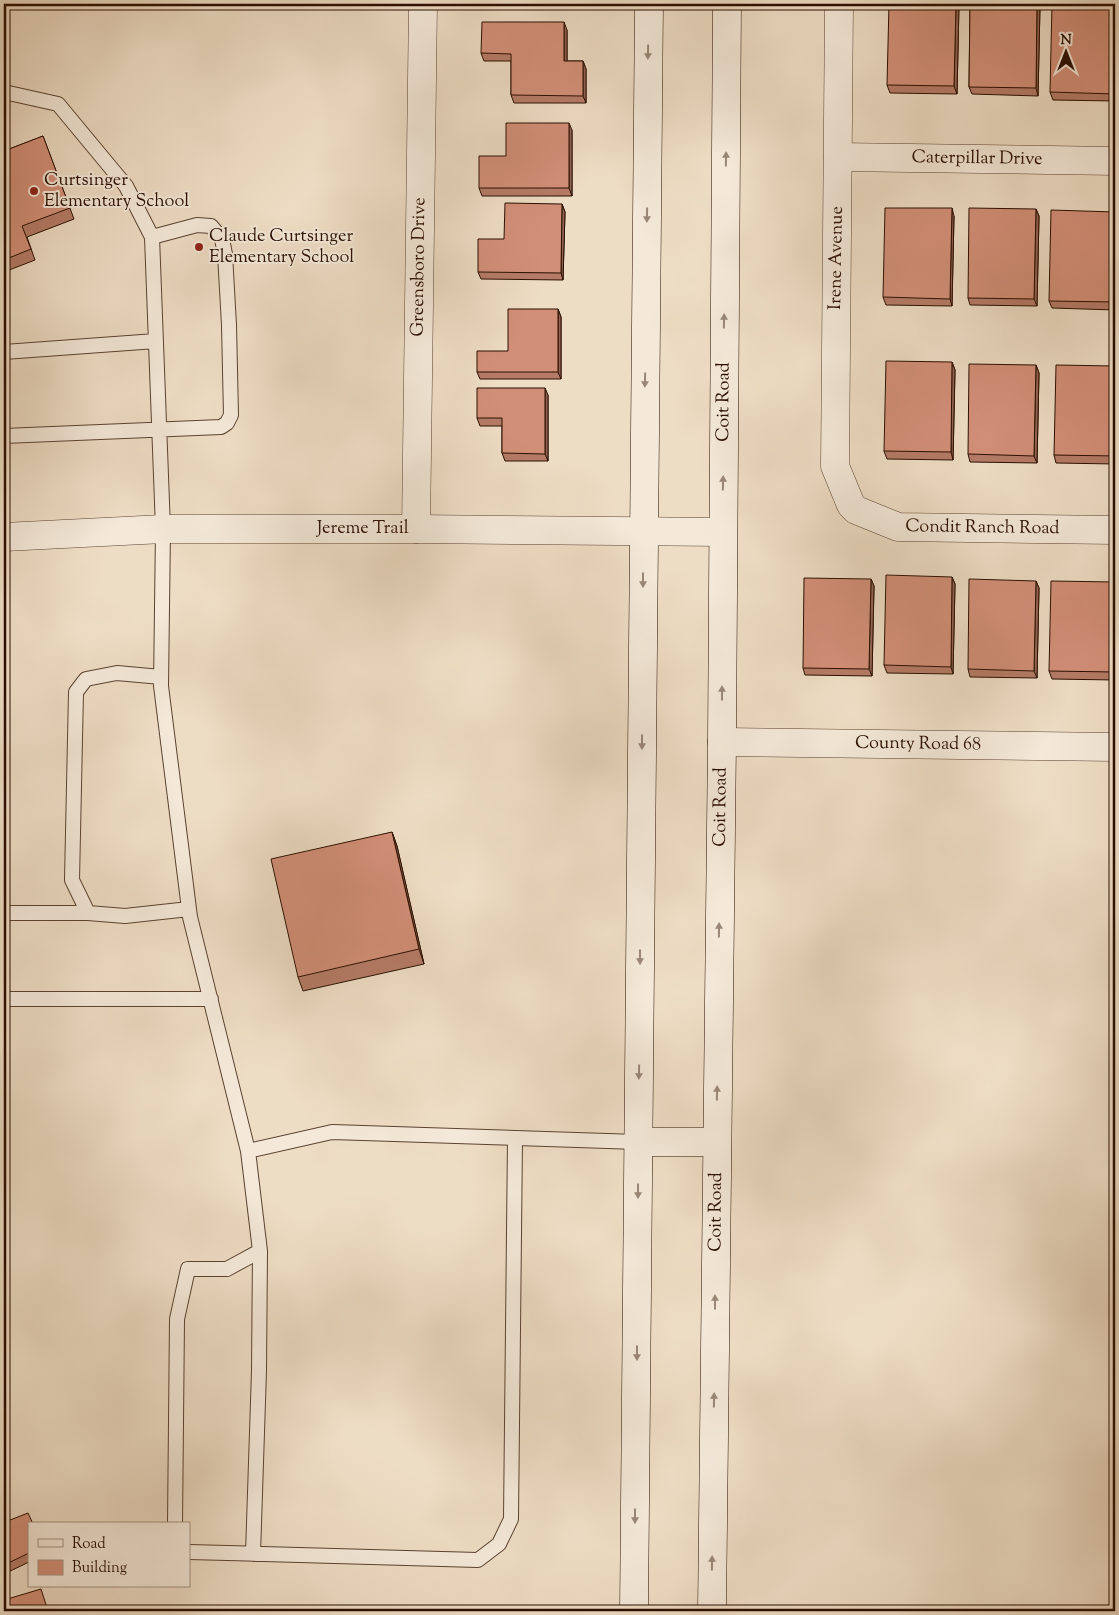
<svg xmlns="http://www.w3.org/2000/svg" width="1119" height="1615" font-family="'Sorts Mill Goudy',serif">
<rect width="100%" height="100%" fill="#eeddc5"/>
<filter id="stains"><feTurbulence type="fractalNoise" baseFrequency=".004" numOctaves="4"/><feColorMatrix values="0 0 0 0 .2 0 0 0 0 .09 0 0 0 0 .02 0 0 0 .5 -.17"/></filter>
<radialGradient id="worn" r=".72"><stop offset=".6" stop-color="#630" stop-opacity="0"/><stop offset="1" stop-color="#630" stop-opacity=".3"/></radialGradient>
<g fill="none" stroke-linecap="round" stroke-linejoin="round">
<defs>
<path id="service" d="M 4,92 L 58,104 L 126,186 L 152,237 L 163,529 L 161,686 L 190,917 L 248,1151 L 332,1132 L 638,1142
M 4,352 L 156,341
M 4,436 L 221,427 L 227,423 L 231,415 L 229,325 L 225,254 L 222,239 L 211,226 L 197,225 L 152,237
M 161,677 L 117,673 L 86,679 L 76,692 L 72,880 L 88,913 L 125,916 L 189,909
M 4,913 L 88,913
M 4,999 L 211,999
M 175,1524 L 177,1319 L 188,1269 L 227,1269 L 260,1251 L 248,1151
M 189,1552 L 478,1560 L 499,1544 L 511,1519 L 515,1138
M 253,1554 L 259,1371 L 260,1251"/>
<g id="minor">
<path id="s1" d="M 839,4 L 835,466 L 851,505 L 856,510 L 898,527 L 1115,530"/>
<path id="s2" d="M 838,157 L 1115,161"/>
<path id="s3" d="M 416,529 L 423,4"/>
<path id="s4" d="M 722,742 L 1115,747"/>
</g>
<g id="tertiary">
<path id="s5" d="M 4,537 L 163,529 L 416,529 L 722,532"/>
</g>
<g id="secondary">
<path d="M 638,1142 L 716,1142"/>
<path d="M 634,1611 L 649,4"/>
<path id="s6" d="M 712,1611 L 722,742 L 727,4"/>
</g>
</defs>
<use href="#service" stroke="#5b4231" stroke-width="16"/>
<use href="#minor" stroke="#5b4231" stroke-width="29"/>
<use href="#tertiary" stroke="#5b4231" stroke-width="29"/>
<use href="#secondary" stroke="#2a0f00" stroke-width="29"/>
<use href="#service" stroke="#f4e9d9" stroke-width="14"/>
<use href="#minor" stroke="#f4e9d9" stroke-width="28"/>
<use href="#tertiary" stroke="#f4e9d9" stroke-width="28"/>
<use href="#secondary" stroke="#f4e9d9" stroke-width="28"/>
</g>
<path fill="#b57b67" stroke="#2a0f00" d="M 959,4 L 957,94 L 890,93 L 887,85 Z
M 970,4 L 1039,4 L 1040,6 L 1038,96 L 972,94 L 969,87 Z
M 1115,4 L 1115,101 L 1053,100 L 1050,92 Z
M 567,30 L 567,61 L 583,61 L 586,69 L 586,103 L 514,103 L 511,95 L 511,61 L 484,61 L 481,53 Z
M 572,130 L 572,196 L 482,196 L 479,188 L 506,156 Z
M 43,136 L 74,219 L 27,237 L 35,260 L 4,272 L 4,151 Z
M 562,204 L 565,212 L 563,280 L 481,279 L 478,272 Z
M 1036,209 L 1039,216 L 1037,306 L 970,305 L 968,298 Z
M 1115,212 L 1115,310 L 1052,308 L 1049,301 Z
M 954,216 L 952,306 L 886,305 L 883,297 Z
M 558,309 L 561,317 L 561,379 L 480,379 L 477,372 L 508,351 Z
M 952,362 L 955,370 L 953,460 L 887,459 L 884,451 Z
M 1036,365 L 1039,373 L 1037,463 L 970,462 L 968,454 Z
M 1115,366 L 1115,464 L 1056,463 L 1054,455 Z
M 548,395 L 548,461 L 505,461 L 502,453 L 502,426 L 480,426 L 477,418 Z
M 952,577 L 955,584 L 953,674 L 887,673 L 884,665 Z
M 871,579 L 874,586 L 872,676 L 805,675 L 803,668 Z
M 1036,581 L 1039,588 L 1037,678 L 970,677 L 968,669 Z
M 1115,582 L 1115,680 L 1052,679 L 1049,671 Z
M 392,832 L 397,846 L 424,964 L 303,991 L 298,977 Z
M 4,1507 L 10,1520 L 29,1524 L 29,1562 L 4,1574 Z"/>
<path fill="#936454" stroke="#2a0f00" d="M 956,4 L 959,4 L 957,94 L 954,86 Z
M 1037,4 L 1039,4 L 1040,6 L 1038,96 L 1036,88 Z
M 564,22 L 567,30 L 567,68 L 564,61 Z
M 583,61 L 586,69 L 586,103 L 583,96 Z
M 569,123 L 572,130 L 572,196 L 569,188 Z
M 562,204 L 565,212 L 563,280 L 561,273 Z
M 952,208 L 954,216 L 952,306 L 950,299 Z
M 1036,209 L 1039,216 L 1037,306 L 1034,299 Z
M 558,309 L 561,317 L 561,379 L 558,372 Z
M 952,362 L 955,370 L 953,460 L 951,452 Z
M 1036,365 L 1039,373 L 1037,463 L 1034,456 Z
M 545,388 L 548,395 L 548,461 L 545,454 Z
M 952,577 L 955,584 L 953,674 L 951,667 Z
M 871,579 L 874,586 L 872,676 L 869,669 Z
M 1036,581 L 1039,588 L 1037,678 L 1034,671 Z
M 392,832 L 397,846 L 424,964 L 419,949 Z"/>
<path fill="#d28f78" stroke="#2a0f00" d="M 889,4 L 956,4 L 954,86 L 887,85 Z
M 970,4 L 1037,4 L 1036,88 L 969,87 Z
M 1052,4 L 1115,4 L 1115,94 L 1050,92 Z
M 482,22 L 564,22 L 564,61 L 583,61 L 583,96 L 511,95 L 511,54 L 481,53 Z
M 506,123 L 569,123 L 569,188 L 479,188 L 479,156 L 506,156 Z
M 43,136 L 70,208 L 22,226 L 31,249 L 4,260 L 4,151 Z
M 505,203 L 562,204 L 561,273 L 478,272 L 478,239 L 504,239 Z
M 885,208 L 952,208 L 950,299 L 883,297 Z
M 969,208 L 1036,209 L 1034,299 L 968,298 Z
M 1051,210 L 1115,212 L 1115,302 L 1049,301 Z
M 508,309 L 558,309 L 558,372 L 477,372 L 477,351 L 508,351 Z
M 886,361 L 952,362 L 951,452 L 884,451 Z
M 969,364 L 1036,365 L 1034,456 L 968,454 Z
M 1056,365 L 1115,366 L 1115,456 L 1054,455 Z
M 477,388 L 545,388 L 545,454 L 502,453 L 502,418 L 477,418 Z
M 886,575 L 952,577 L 951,667 L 884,665 Z
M 804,578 L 871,579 L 869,669 L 803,668 Z
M 969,579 L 1036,581 L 1034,671 L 968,669 Z
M 1051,581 L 1115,582 L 1115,672 L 1049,671 Z
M 392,832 L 419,949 L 298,977 L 271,859 Z
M 4,1507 L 10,1520 L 28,1513 L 33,1524 L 29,1524 L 29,1553 L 4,1565 Z
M 41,1589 L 48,1611 L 4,1611 L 4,1600 Z"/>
<defs><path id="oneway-solid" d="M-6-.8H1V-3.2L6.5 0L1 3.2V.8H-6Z" transform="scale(1.25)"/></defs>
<g fill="#998777">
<use href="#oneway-solid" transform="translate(648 52) rotate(91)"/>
<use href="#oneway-solid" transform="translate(726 159) rotate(-89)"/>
<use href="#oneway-solid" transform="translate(647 215) rotate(91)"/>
<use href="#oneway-solid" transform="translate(724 321) rotate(-89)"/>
<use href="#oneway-solid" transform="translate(645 380) rotate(91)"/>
<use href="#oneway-solid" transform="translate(723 483) rotate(-89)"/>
<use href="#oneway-solid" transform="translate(643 580) rotate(90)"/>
<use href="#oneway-solid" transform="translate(722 693) rotate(-90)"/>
<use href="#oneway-solid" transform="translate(642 742) rotate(90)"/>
<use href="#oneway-solid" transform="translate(719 930) rotate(-89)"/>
<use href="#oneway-solid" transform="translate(640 957) rotate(90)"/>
<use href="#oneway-solid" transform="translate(639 1072) rotate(91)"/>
<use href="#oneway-solid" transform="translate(717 1093) rotate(-89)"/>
<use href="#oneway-solid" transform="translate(638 1191) rotate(90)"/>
<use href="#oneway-solid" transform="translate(715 1302) rotate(-90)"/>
<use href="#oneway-solid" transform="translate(637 1353) rotate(90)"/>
<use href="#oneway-solid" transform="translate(714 1400) rotate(-89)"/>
<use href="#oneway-solid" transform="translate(635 1516) rotate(90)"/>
<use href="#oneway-solid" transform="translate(712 1563) rotate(-89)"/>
</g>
<g fill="#8f2418" stroke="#f4e9d9" stroke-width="2">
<circle cx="34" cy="191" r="5"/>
<circle cx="199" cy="247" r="5"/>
</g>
<g text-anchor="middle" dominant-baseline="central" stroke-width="4" stroke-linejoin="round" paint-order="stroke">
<g font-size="18" fill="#2a0f00" stroke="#f4e9d9">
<text stroke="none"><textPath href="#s2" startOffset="139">Caterpillar Drive</textPath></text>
<text transform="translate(837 258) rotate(-89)">Irene Avenue</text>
<text stroke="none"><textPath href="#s3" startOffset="262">Greensboro Drive</textPath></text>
<text stroke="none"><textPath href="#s6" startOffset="1209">Coit Road</textPath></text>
<text stroke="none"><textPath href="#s1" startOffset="641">Condit Ranch Road</textPath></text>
<text stroke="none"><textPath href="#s5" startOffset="359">Jereme Trail</textPath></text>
<text stroke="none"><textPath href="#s4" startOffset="196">County Road 68</textPath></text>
<text stroke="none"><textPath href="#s6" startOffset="804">Coit Road</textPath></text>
<text stroke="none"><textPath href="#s6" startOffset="399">Coit Road</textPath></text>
</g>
<g font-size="18" fill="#2a0f00" stroke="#f4e9d9" text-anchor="start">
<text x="44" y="181">Curtsinger<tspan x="44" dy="21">Elementary School</tspan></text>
<text x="209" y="237">Claude Curtsinger<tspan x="209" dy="21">Elementary School</tspan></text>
</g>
</g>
<rect width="1119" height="1615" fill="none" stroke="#eeddc5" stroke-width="20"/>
<rect x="5" y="5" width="1109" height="1605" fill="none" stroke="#2a0f00" stroke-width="2.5"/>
<rect x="10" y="10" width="1099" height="1595" fill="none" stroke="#2a0f00"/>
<rect x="28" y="1522" width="162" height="65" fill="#f4e9d9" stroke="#a39282"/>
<rect x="38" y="1539" width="25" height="8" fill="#f4e9d9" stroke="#a39282"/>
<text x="72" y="1548" font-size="15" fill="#2a0f00">Road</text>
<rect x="38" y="1560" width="25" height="15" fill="#d28f78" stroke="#a39282"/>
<text x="72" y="1572" font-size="15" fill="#2a0f00">Building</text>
<g transform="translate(1066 52)" stroke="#f4e9d9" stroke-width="4" paint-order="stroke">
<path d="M0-4L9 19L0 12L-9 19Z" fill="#2a0f00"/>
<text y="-8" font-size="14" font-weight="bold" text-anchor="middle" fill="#2a0f00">N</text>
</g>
<rect width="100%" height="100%" filter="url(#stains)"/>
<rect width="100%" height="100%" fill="url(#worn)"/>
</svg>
